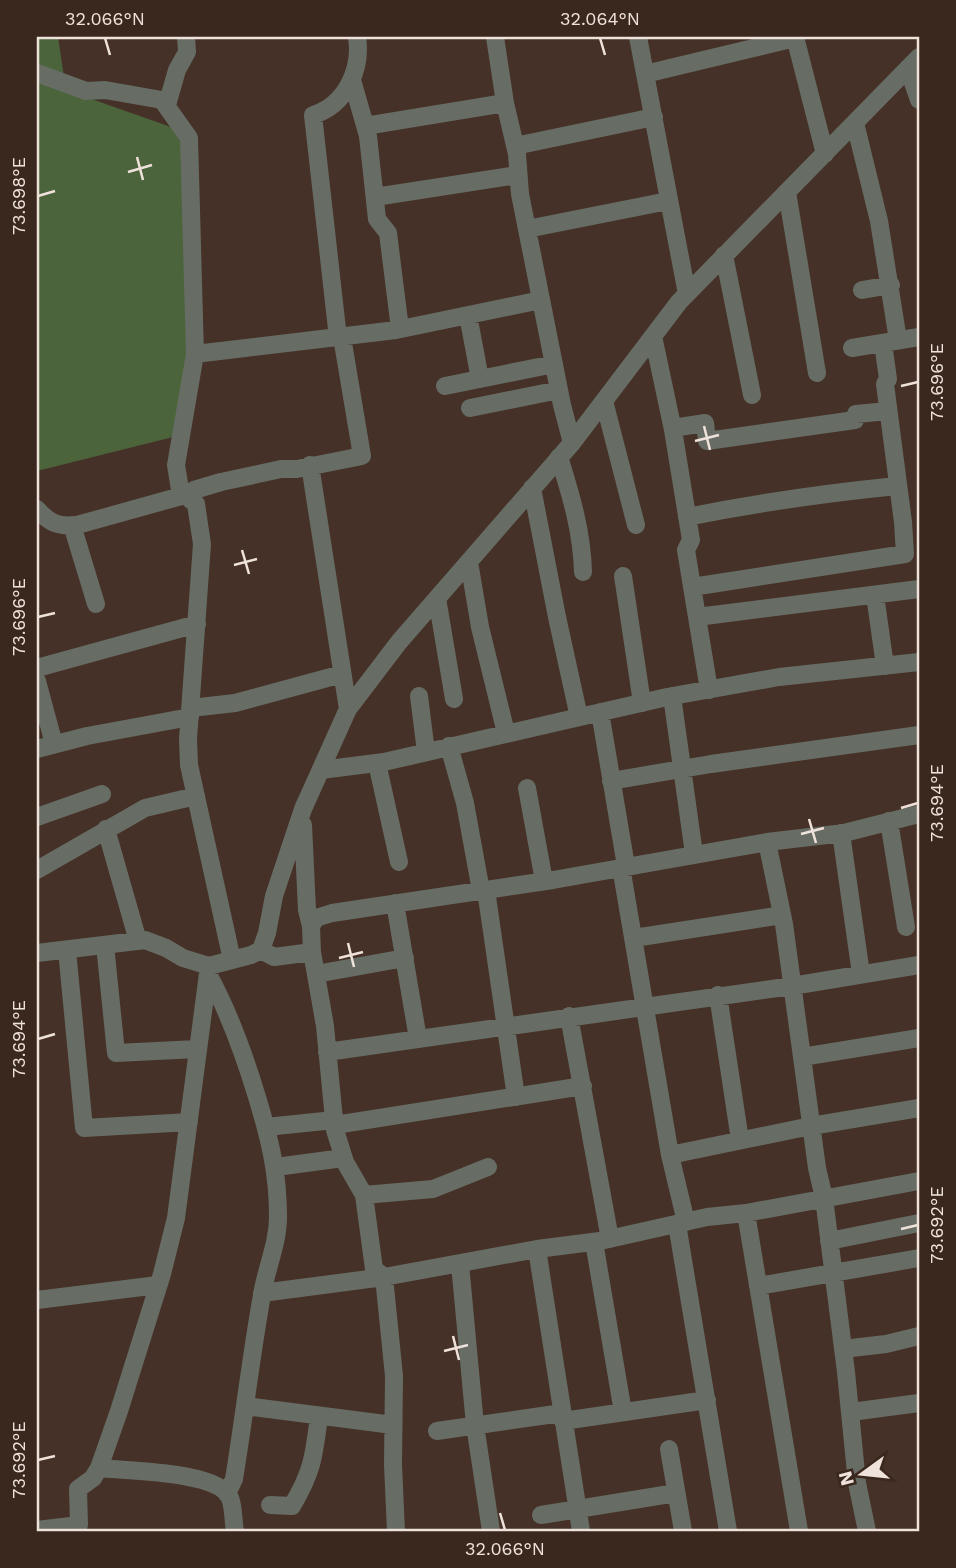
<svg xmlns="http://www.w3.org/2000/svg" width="956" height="1568" font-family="'Work Sans',sans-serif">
<rect width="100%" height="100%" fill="#453127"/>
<path fill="#4b643b" d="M 37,37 L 58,37 L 66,90 L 171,127 L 184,147 L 189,359 L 177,436 L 37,471 Z"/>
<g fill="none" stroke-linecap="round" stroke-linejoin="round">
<path stroke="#676d64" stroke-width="18" d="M 495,37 L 505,103 L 517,154 L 520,194 L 562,405 L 572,443
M 638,37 L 687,294
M 795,37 L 825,154
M 908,68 L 919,100
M 37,73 L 86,91 L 105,90 L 162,100 L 189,138 L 195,354 L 176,465 L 181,496
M 645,74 L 795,38
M 352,80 L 368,136 L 377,219 L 388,233 L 400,329
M 167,105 L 177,70 L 187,52 L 186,37
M 855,123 L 879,221 L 898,340
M 365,126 L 505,103
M 515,146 L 654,117
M 787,192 L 817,373
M 375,197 L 518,175
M 527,229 L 668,201
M 724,255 L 752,395
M 862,290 L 891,285
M 468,315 L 480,379
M 653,336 L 673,430 L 691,540 L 686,550 L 709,690
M 338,338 L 313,115 C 346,105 362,69 357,37
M 852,348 L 919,337
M 195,354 L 396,330 L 541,300
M 445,386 L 554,364
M 604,401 L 636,525
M 470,408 L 559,390
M 673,428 L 705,423 L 707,441 L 855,420 L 856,414 L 888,411
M 559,457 C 571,495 582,532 583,572
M 310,465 L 348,709
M 532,488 L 557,617 L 579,717
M 185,495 L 194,490 L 221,482 L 281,469 L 297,469 L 362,456 L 342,337
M 37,509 C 49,523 58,527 77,525 L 185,495 L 196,504 L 202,544 L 188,739 L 189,765 L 232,960
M 687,517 C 757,503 826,493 897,486
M 72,525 L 96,604
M 469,562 L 480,627 L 506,733
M 623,576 L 642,703
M 692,587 L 905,554 L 903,522 L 885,384 L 888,379 L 883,343
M 875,595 L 885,666
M 437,598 L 454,699
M 697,617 L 919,589
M 37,668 L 197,624
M 37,681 L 54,744
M 419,696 L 426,752
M 672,696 L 694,854
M 191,708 L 235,703 L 342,674
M 600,712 L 626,866
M 449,746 L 465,803 L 481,891
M 37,749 L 87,736 L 190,717
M 377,763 L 399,862
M 321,770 L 384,762 L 667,697 L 779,677 L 919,662
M 611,781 L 711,764 L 919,735
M 527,788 L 544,881
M 37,817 L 102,794
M 889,821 L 906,927
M 303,825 L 307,910 L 311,926
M 106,829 L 138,941
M 841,833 L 861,974
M 767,842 L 784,924 L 817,1168 L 824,1198 L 846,1372 L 857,1483 L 867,1531
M 621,867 L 670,1155 L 686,1222
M 37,870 L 145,808 L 196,796
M 486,890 L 516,1097
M 395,903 L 418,1039
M 634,938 L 782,915
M 105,945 L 116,1053 L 197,1049
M 67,950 L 84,1128 L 189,1122
M 261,950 L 274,957 L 312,952
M 37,953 L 145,940 L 166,948 L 183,958 L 209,966 L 251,955 L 261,950 L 267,933 L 274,896 L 303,809 L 348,709 L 399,642 L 572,443 L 679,302 L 919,57
M 208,974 C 230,1014 244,1054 257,1097 C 270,1140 278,1172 278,1217 C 278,1244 266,1269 262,1295 C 251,1356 244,1418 234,1479 L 227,1494
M 316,974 L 405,958
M 718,995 L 740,1140
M 569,1016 L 610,1239
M 327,1052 L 792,986 L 919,965
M 802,1057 L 919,1038
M 335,1125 L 583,1086
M 266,1127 L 334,1120
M 670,1155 L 811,1126 L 919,1108
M 276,1167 L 343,1158
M 364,1195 L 433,1189 L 488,1167
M 746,1213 L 799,1531
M 677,1224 L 728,1531
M 829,1241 L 919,1223
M 594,1242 L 623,1412
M 537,1249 L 581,1531
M 460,1264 L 475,1425 L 491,1531
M 758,1286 L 919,1258
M 262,1293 L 384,1277 L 537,1249 L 600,1241 L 707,1217 L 746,1213 L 919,1181
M 37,1300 L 158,1285
M 843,1349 L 886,1344 L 919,1336
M 245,1406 L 393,1425
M 851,1412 L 919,1403
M 563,1421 L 707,1400
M 437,1431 L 562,1413
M 669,1449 L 683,1531
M 99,1468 C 126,1471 219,1471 230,1498 C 234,1508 233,1521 235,1531
M 270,1505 L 292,1506 C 313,1471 314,1455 319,1416
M 541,1515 L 676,1493
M 37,1530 L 79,1525 L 78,1489 L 93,1478 L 99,1468 L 119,1411 L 162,1274 L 176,1218 L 209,966
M 396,1531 L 393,1465 L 394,1376 L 384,1277 L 374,1269 L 364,1195 L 345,1162 L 335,1130 L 325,1026 L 312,952 L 311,926 L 316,918 L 332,913 L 553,880 L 767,842 L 844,833 L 919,814"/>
</g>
<path fill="none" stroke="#efe2db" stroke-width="2.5" d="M 105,38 L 110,55M 600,38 L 605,55M 137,157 L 143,180M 128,172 L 152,165M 38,196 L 55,191M 901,386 L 918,382M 704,426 L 710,450M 695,441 L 719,435M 242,550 L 249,574M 234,565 L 257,559M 38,617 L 55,613M 901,808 L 918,803M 809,819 L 816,843M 801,834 L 824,828M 348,943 L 354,967M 339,958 L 363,952M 38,1039 L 55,1034M 901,1229 L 918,1225M 453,1336 L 459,1360M 444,1351 L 468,1345M 38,1460 L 55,1456M 500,1513 L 505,1530"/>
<rect width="956" height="1568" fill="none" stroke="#3a271d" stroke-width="77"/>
<g transform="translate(862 1474) rotate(255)" stroke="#3a271d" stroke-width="5" paint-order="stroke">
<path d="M0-5L12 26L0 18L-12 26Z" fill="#efe2db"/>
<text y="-10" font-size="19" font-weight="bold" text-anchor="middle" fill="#efe2db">N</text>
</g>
<rect x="38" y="38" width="880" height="1492" fill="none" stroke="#efe2db" stroke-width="2.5"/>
<g font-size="18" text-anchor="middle" fill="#efe2db">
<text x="105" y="25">32.066°N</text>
<text x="600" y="25">32.064°N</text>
<text transform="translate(19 196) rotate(-90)" y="6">73.698°E</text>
<text transform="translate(937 382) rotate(-90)" y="6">73.696°E</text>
<text transform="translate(19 617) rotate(-90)" y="6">73.696°E</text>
<text transform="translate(937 803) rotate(-90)" y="6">73.694°E</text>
<text transform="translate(19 1039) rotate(-90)" y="6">73.694°E</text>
<text transform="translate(937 1225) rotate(-90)" y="6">73.692°E</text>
<text transform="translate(19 1460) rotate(-90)" y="6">73.692°E</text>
<text x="505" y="1555">32.066°N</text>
</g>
</svg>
